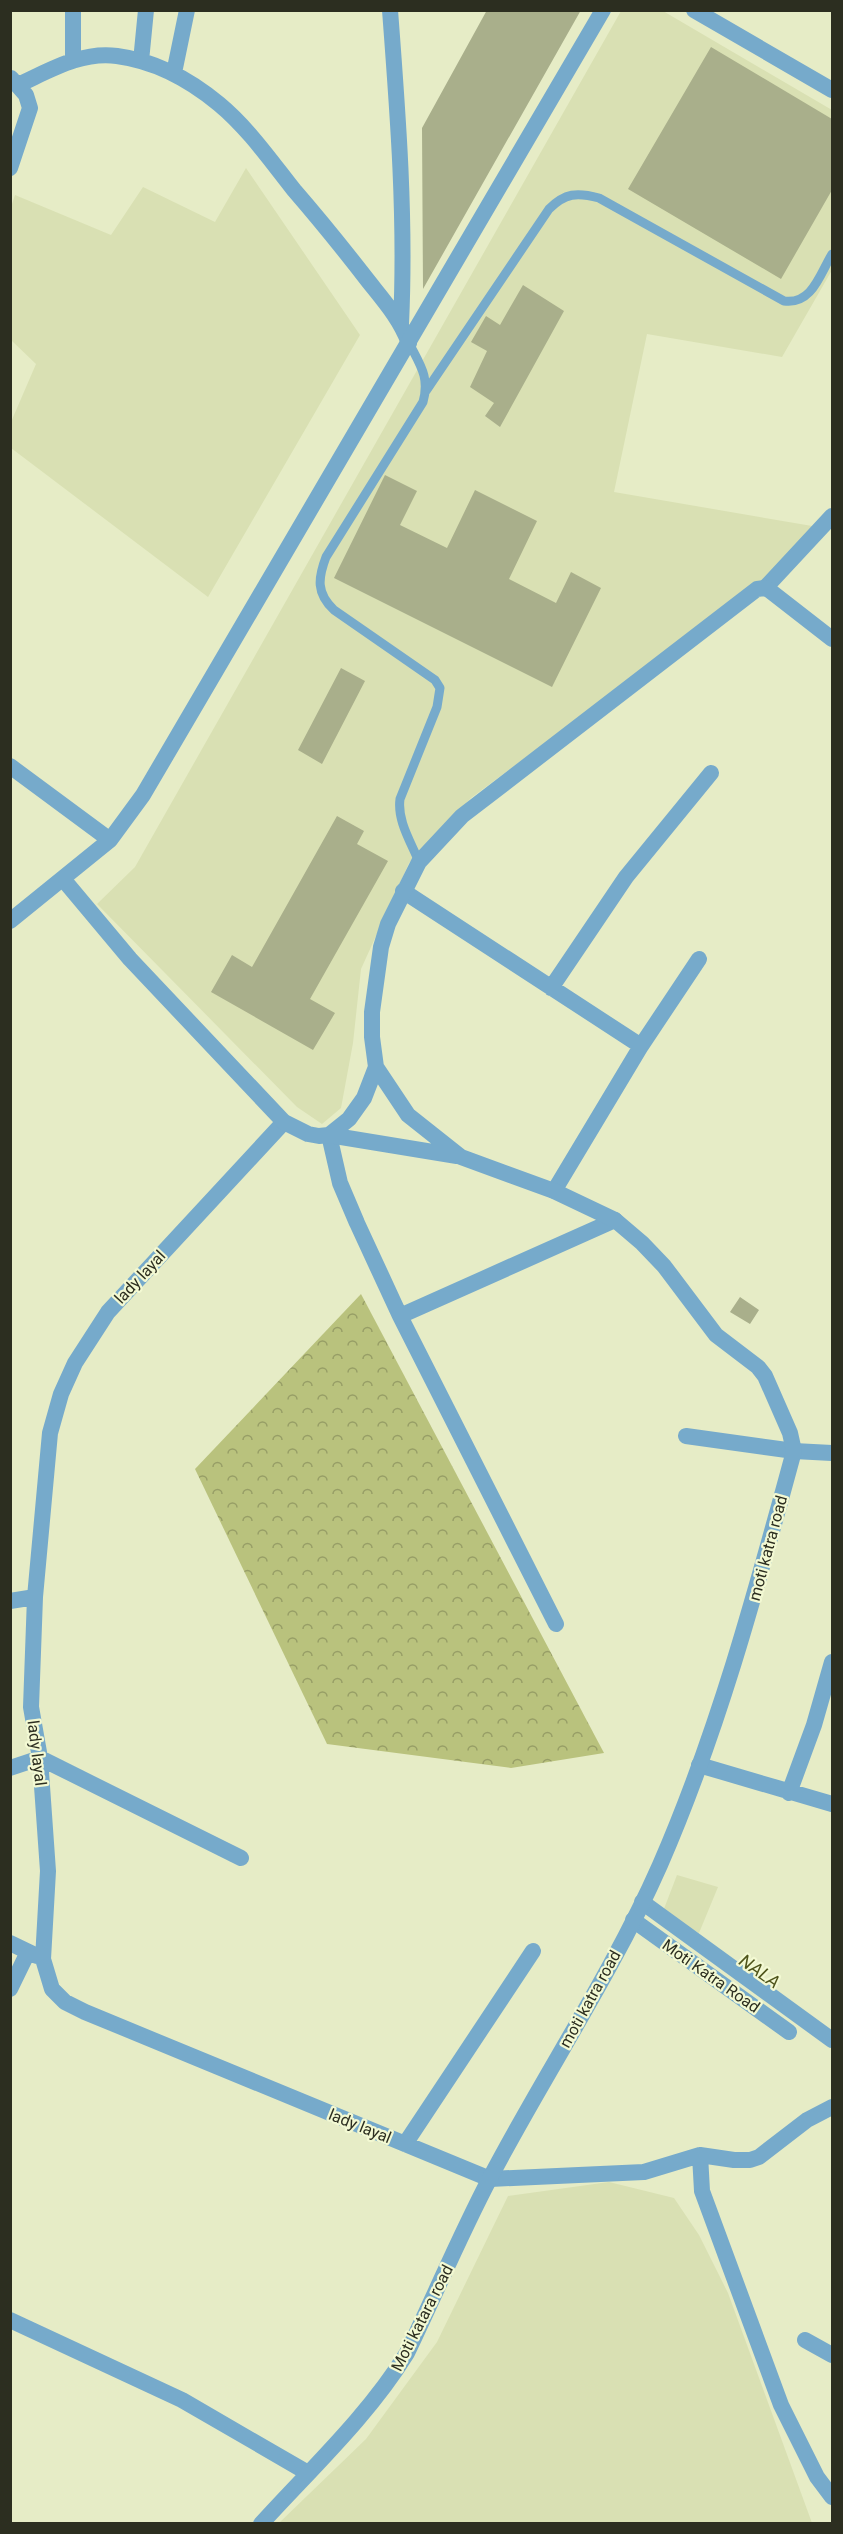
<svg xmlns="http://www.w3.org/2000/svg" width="843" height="2534" font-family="Roboto,sans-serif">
<defs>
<pattern id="park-crowns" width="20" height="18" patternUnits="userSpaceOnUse" patternTransform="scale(1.5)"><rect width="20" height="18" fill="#b9c27d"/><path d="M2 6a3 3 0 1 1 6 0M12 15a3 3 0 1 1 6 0" fill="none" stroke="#979e66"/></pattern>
</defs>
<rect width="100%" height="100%" fill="#e6ecc6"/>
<path fill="#d9e0b3" d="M 621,11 L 663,11 L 832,110 L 832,270 L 782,357 L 647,334 L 614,492 L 818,527 L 779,569 L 471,798 L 409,863 L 361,969 L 353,1043 L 341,1108 L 322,1124 L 297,1107 L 97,904 L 135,867 Z
M 246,168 L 360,335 L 208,597 L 11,448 L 11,422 L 36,364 L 11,340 L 11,207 L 15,195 L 111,235 L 143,187 L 215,222 Z
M 677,1875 L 718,1887 L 699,1933 L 662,1914 Z
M 609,2182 L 674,2198 L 699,2235 L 728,2293 L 812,2523 L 279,2523 L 366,2439 L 437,2342 L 508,2196 Z"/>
<path fill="url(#park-crowns)" d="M 361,1294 L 604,1753 L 511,1768 L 327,1744 L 195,1469 Z"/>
<path fill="#a9af8b" d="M 487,10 L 581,10 L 423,289 L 422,128 Z
M 711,47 L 832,119 L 832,190 L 781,279 L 628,189 Z
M 523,285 L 564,311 L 500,427 L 485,416 L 494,403 L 470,387 L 487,351 L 471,342 L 486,316 L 500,325 Z
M 385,475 L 417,491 L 400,525 L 447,548 L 475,490 L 537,521 L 509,579 L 556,603 L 571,572 L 601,588 L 552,687 L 334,578 Z
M 341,668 L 365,681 L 322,764 L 298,750 Z
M 337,816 L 364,831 L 357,844 L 388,861 L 310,999 L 335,1013 L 313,1050 L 211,992 L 232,955 L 252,967 Z
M 740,1297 L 759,1310 L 750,1324 L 730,1312 Z"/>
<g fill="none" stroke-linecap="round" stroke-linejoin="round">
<path stroke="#76aacb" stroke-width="9" d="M 409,343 C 420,365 430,377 423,402 L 326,557 C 318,578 316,593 334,610 L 435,680 L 440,688 L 437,707 L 400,799 C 397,821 411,842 419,862
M 426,391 L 549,209 C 565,193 577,192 599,198 L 784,301 C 812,305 820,274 832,254"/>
<path stroke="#76aacb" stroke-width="16" d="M 73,10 L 73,60
M 390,10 C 398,115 406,219 401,324
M 694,10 L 832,90
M 141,61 L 146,10
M 174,73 L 187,10
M 18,85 C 49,71 81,51 117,56 C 155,61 190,80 219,104 C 248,128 271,161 294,190 C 320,220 345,251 369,282 C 385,302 400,319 409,343
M 10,168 L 30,108 L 26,95 L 11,78
M 765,588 L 832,516
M 403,891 L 641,1046
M 551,988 L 626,877 L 711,773
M 284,1122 L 108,1312 L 75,1363 L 61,1394 L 50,1433 L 35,1597 L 31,1707 L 40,1758 L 48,1871 L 43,1959 L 52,1989 L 65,2002 L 85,2012 L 490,2179 L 644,2172 L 700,2155 L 734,2160 L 750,2160 L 759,2157 L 807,2120 L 832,2107
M 329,1135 L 340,1183 L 357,1223 L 400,1316 L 556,1624
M 554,1191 L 641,1046 L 699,959
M 400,1316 L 615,1220
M 686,1436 L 794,1451 L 832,1453
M 10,1601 L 35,1597
M 699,1765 L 832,1804
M 10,1768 L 40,1758 L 241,1858
M 789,1793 L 814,1725 L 832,1662
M 642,1902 L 832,2040
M 633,1920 L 789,2032
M 10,1943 L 37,1956
M 10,1989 L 28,1952
M 405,2144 L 533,1951
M 700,2155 L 702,2191 L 781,2405 L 817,2477 L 832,2497
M 10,2320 L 182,2400 L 308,2473
M 805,2340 L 832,2355"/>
<path stroke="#76aacb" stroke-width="16" d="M 10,766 L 110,840
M 63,879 L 130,959 L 284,1122 L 308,1134 L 319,1136 L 329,1135 L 349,1119 L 364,1098 L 376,1067 L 372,1037 L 372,1012 L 381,947 L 388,924 L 419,862 L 462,816 L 757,589 L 765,588 L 769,590 L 832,639
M 10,921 L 110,840 L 143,795 L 603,10
M 329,1135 L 457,1156
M 261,2524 C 311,2469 368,2416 407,2353 C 435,2295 460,2235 490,2178 C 545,2073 612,1974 660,1865 C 718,1732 756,1591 794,1451 L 790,1433 L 765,1376 L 758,1367 L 716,1335 L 664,1266 L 642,1243 L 615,1220 L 554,1191 L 461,1157 L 408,1115 L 376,1067"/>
</g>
<g text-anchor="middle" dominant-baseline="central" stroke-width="4.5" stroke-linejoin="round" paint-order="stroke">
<g font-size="16" fill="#2c2e20" stroke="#f3f9d3">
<text transform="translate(140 1277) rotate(-47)">lady layal</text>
<text transform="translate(768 1548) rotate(-75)">moti katra road</text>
<text transform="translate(37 1753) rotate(83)">lady layal</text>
<text transform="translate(711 1976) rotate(35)">Moti Katra Road</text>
<text transform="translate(590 1999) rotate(-61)">moti katra road</text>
<text transform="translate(360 2126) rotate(22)">lady layal</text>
<text transform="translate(422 2318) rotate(-63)">Moti katara road</text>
</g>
<g font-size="18" font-style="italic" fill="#4e541a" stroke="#f3f9d3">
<text transform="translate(760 1971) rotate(35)">NALA</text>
</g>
</g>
<rect width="843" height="2534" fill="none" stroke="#2c2e20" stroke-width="24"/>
</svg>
